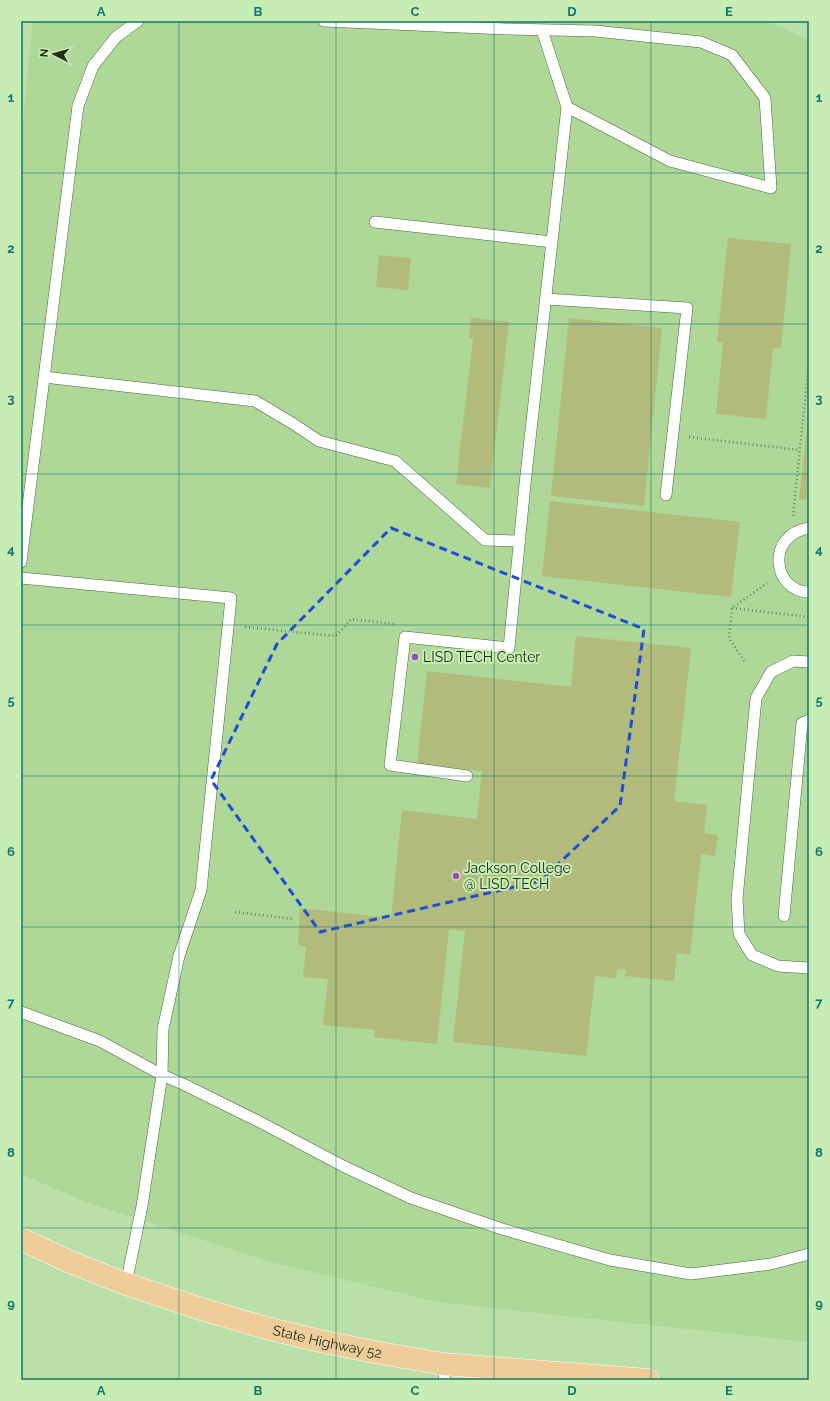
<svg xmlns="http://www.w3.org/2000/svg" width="830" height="1401" font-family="Raleway,sans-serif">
<rect width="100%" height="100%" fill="#bae0a7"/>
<path fill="#aed798" d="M 33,21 L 768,21 L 809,41 L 809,1342 L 437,1302 L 271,1262 L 86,1202 L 21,1174 L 21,139 Z"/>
<path fill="#b2bb7b" d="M 728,238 L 791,244 L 781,348 L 773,348 L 766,419 L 716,414 L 723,343 L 717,342 Z
M 379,255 L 411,258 L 408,290 L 376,287 Z
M 471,318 L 509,322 L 490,488 L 456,484 L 473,339 L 469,338 Z
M 569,318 L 662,328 L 644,506 L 551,496 Z
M 808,420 L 809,421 L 809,500 L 799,499 Z
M 550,501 L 740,522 L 731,597 L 542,576 Z
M 576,636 L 691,648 L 674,801 L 707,805 L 704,833 L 718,835 L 715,856 L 701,854 L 690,955 L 677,953 L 674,981 L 625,976 L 626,970 L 617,969 L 616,978 L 595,976 L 586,1056 L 453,1042 L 465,931 L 449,929 L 437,1044 L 374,1037 L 375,1030 L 323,1025 L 328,979 L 303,977 L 306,947 L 298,945 L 300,908 L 391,918 L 402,810 L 477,819 L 482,771 L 417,764 L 427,671 L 571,687 Z"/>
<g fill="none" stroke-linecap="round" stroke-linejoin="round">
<defs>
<path id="lane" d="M 324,21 L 506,29 L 595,31 L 701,42 L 732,55 L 765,98 L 771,188 L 670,161 L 567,107 L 542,30
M 375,222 L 552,242
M 546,299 L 687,308 L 666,495
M 44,377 L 255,401 L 292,423 L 319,441 L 395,461 L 485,540 L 520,541
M 809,528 C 765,535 773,592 809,592
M 21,562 L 78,106 L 93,66 L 116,37 L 138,21
M 21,578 L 231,598 L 201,890 L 179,956 L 163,1029 L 162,1075 L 142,1206 L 126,1284
M 809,662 L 793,661 L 771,672 L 756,698 L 737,899 L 739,934 L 752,955 L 778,966 L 809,968
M 467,776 L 390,765 L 405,637 L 509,648 L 525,484 L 567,107
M 784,916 L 802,723 L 809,720
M 21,1012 L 100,1041 L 162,1075 L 185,1085 L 258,1121 L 343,1166 L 411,1198 L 502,1229 L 610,1260 L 691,1274 L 771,1264 L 809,1254
M 443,1364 L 445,1380"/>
<g id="primary">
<path id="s1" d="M 21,1239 L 68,1261 L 126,1284 L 204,1310 L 266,1328 L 320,1341 L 369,1351 L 443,1364 L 648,1380"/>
</g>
</defs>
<use href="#lane" stroke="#496936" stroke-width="12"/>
<use href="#primary" stroke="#fff" stroke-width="23"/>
<path stroke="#6b855e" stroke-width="2.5" stroke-dasharray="1 3" stroke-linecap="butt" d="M 689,437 L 800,450
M 793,516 L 808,371 L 809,371
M 732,608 L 809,617
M 245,627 L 336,636 L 351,619 L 395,624
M 744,661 L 729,638 L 732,608 L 767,583
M 235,912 L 294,919"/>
<use href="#lane" stroke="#fff" stroke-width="11"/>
<use href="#primary" stroke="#eecd9b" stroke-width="22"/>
</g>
<path fill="none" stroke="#1d4ed8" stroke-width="3" stroke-dasharray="8 5" stroke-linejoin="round" d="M 391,528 L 644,629 L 620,806 L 540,881 L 320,932 L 211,780 L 277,644 Z"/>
<path fill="none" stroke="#0f766e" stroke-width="1" stroke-opacity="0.55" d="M 179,21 L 179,1380M 336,21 L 336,1380M 494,21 L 494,1380M 651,21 L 651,1380M 21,173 L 809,173M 21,324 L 809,324M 21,474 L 809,474M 21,625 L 809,625M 21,776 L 809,776M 21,927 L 809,927M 21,1077 L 809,1077M 21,1228 L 809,1228"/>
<g fill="#9949b9" stroke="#c7edb4" stroke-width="1.5">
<circle cx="415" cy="657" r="4"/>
<circle cx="456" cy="876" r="4"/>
</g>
<g text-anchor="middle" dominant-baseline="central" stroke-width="4" stroke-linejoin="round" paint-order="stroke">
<g font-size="14" fill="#21301a" stroke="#c7edb4" text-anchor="start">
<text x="423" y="657">LISD TECH Center</text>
<text x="464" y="868">Jackson College<tspan x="464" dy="16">@ LISD TECH</tspan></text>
</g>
<g font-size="14" fill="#21301a" stroke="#c7edb4">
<text stroke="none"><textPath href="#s1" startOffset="324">State Highway 52</textPath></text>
</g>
</g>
<rect width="830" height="1401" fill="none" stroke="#c7edb4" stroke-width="44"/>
<g transform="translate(54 54) rotate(276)" stroke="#c7edb4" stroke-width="3" paint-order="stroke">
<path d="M0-3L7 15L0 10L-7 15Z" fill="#21301a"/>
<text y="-6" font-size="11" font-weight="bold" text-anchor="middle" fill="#21301a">N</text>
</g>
<rect x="22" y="22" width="786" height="1357" fill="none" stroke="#0f766e" stroke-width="1.5"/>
<g font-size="13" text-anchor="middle" font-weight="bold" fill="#0f766e">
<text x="101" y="16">A</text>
<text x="258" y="16">B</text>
<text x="415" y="16">C</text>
<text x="572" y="16">D</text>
<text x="729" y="16">E</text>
<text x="11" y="102">1</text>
<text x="819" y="102">1</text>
<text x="11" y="253">2</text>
<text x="819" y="253">2</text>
<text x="11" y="403">3</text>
<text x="819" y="403">3</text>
<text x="11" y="554">4</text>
<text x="819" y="554">4</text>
<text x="11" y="705">5</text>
<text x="819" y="705">5</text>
<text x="11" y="856">6</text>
<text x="819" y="856">6</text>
<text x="11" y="1007">7</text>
<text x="819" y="1007">7</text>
<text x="11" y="1157">8</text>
<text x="819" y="1157">8</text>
<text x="11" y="1308">9</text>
<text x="819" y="1308">9</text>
<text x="101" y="1395">A</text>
<text x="258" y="1395">B</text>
<text x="415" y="1395">C</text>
<text x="572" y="1395">D</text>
<text x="729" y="1395">E</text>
</g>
</svg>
